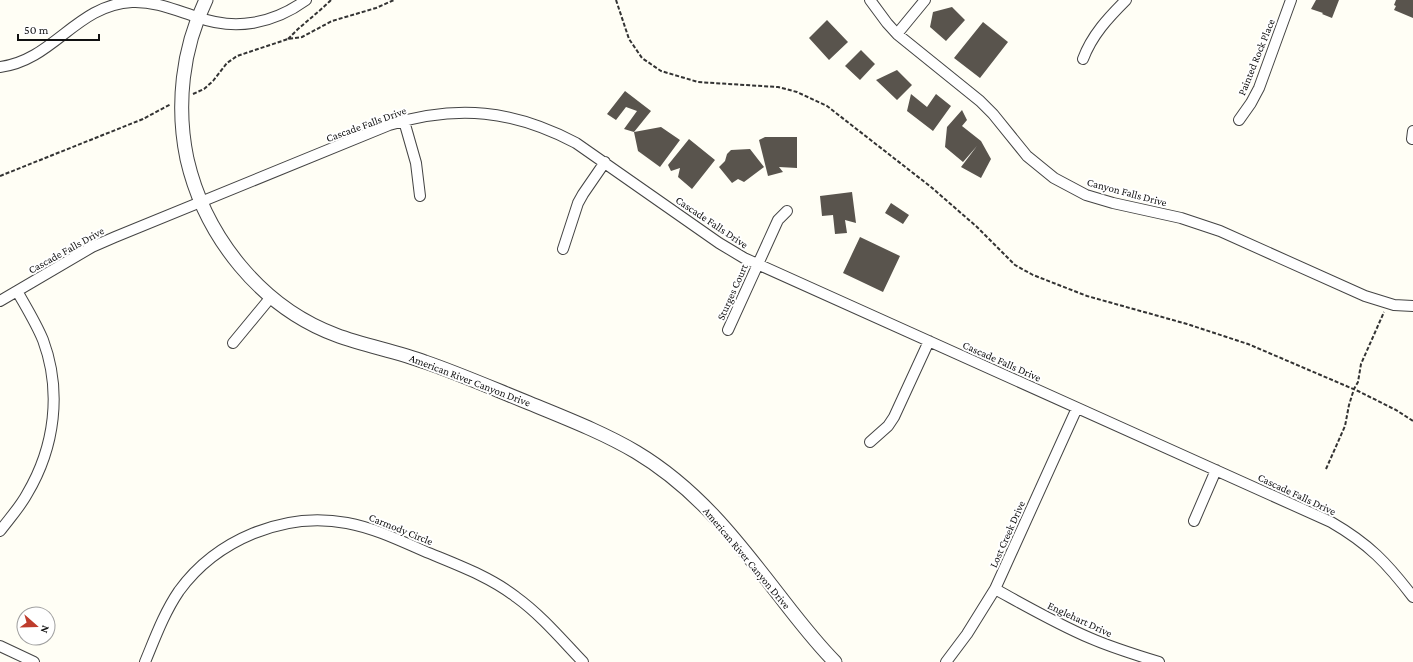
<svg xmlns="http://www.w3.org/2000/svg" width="1413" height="662" font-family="'Crimson Pro',serif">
<rect width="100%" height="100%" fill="#fffef5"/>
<path fill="#59544d" d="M 1316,0 L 1339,0 L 1332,18 L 1322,14 L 1323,13 L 1311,9 Z
M 1396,0 L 1413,0 L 1413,18 L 1394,10 L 1396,6 L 1394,5 Z
M 952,7 L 965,20 L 946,41 L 930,27 L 933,12 Z
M 827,20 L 848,42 L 829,60 L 809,38 Z
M 983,22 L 1008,42 L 980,78 L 954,58 Z
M 861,50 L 875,64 L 860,80 L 845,66 Z
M 897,70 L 912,85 L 897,100 L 876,80 Z
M 625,91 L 651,111 L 634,132 L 661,127 L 680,140 L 660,167 L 638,151 L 634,132 L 624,129 L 637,111 L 626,107 L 616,120 L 607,114 Z
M 911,94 L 927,107 L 936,94 L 951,106 L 933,131 L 907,111 Z
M 962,110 L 967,120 L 962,126 L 981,141 L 991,159 L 981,178 L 961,167 L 977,146 L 963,162 L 945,147 L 947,127 Z
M 765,137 L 797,137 L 797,168 L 779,167 L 783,172 L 768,176 L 759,140 Z
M 689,139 L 715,160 L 692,189 L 678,177 L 680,168 L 671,171 L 668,165 Z
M 750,149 L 764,167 L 744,182 L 738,179 L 732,183 L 719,167 L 725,161 L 727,154 L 731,150 Z
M 852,192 L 856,223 L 845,220 L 847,233 L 835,234 L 833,215 L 822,216 L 820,196 Z
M 891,203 L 909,215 L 903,224 L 885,213 Z
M 860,237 L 900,256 L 883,292 L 843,273 Z"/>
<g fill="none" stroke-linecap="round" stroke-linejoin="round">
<defs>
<path id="minor" d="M 870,0 L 887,23 L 897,34 L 980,101 L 993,114 L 1027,156 L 1054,178 L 1086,195 L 1113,203 L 1181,218 L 1220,231 L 1365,296 L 1394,305 L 1413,306
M 897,34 L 925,0
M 1083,59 C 1092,35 1108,18 1126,0
M 0,67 C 54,60 76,5 132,2 C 155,1 175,10 197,17 C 235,31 273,24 306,0
M 1239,120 L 1251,103 L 1259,88 L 1291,0
M 404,121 L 416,163 L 420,196
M 1412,139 L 1413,131
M 563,249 L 578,203 L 583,194 L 605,162
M 0,301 L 92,247 L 115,237 L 389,125 C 458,104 513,110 576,143 L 719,243 L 744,258 L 1331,522 C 1369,544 1387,563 1413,597
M 728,330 L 778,220 L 787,211
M 233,343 L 271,297
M 870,442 L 888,426 L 894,417 L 929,341
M 1194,521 L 1216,470
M 0,531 C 9,519 20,507 27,494 C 55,447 62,391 43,340 C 36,323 26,307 17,291
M 995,589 C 1026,606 1057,624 1090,638 C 1113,648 1136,655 1159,662
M 0,646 L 34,662
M 145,662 C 155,638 164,613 179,591 C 216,540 284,511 347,523 C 374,528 399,540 424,551 C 455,564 489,576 516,597 C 541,615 562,640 583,662
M 946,662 L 967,634 L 995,589 L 1077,408"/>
<path id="tertiary" d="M 206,0 C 182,49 176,106 187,159 C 205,237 261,307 336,335 C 365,346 396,351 425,362 C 460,374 494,389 529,403 C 565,418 602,432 636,452 C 698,489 739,543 782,599 C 799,621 816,643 835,662"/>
</defs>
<use href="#minor" stroke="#444" stroke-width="12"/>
<use href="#tertiary" stroke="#444" stroke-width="15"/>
<path stroke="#333" stroke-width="2" stroke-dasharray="4 2" stroke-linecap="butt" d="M 616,0 L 629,39 L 642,58 L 661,71 L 698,82 L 778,87 L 797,92 L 827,106 L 931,187 L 977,227 L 1015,265 L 1033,275 L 1087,296 L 1187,324 L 1248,344 L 1358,391 L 1396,410 L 1413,421
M 288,39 C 301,25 317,14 331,0
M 193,94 L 204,89 L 213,81 L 227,63 L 237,56 L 288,39 L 302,37 L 332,21 L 376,8 L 394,0
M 0,176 L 143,119 L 171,104
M 1326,469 L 1345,426 L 1349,405 L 1354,389 L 1358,382 L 1361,364 L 1384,312"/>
<use href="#minor" stroke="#fff" stroke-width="10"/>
<use href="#tertiary" stroke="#fff" stroke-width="13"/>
</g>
<g text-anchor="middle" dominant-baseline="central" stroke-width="4" stroke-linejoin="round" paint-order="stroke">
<g font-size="11" fill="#111" stroke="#fff">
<text transform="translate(1256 57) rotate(-68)">Painted Rock Place</text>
<text transform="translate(366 124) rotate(-20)">Cascade Falls Drive</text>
<text transform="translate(1127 192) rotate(15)">Canyon Falls Drive</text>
<text transform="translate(712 222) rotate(34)">Cascade Falls Drive</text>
<text transform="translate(66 250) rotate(-29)">Cascade Falls Drive</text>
<text transform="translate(732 292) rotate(-66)">Sturges Court</text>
<text transform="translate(1002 361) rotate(24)">Cascade Falls Drive</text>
<text transform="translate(470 380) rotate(21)">American River Canyon Drive</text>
<text transform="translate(1297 494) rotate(25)">Cascade Falls Drive</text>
<text transform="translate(401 529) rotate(22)">Carmody Circle</text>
<text transform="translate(1007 534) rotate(-66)">Lost Creek Drive</text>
<text transform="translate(747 558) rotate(50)">American River Canyon Drive</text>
<text transform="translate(1080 619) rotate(25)">Englehart Drive</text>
</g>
</g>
<g transform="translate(36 626) rotate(110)"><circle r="19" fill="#ffffff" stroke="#a0a0a0"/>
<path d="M0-3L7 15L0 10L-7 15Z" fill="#be3c2c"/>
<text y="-6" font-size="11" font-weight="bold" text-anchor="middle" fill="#111111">N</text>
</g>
<path d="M18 34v6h81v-6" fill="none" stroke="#111111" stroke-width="2"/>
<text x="24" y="34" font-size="12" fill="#111111" stroke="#ffffff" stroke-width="3" paint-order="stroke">50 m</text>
</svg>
